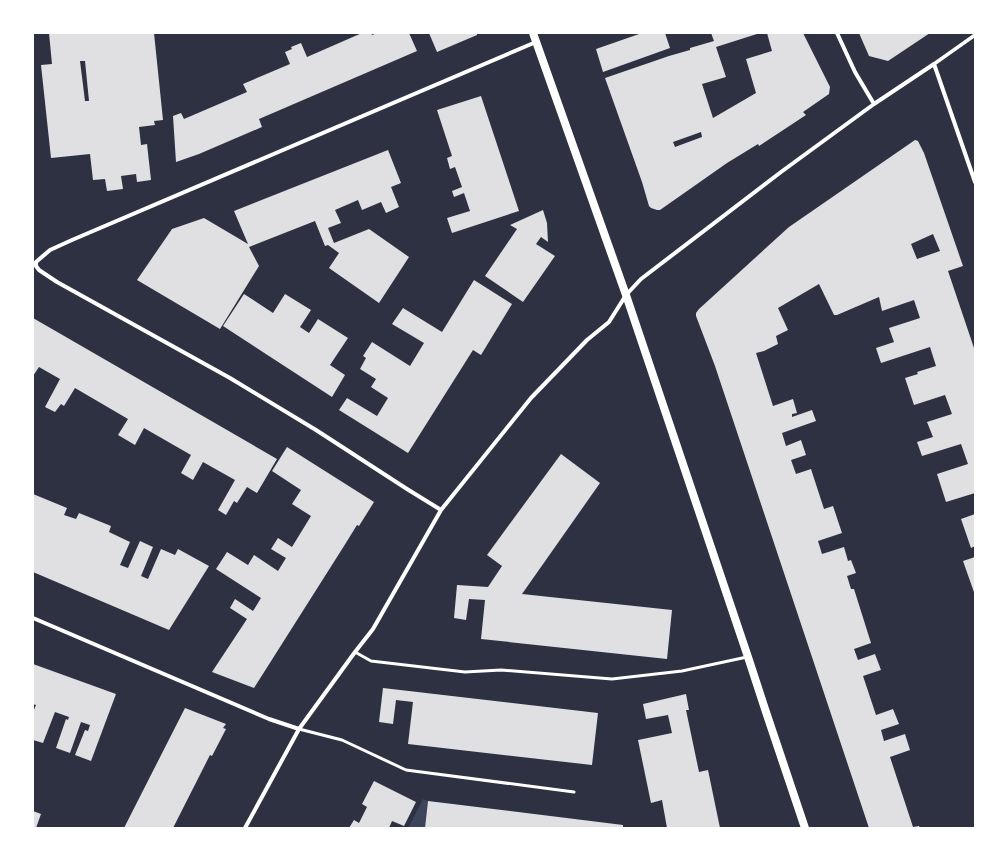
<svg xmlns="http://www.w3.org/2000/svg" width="1008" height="861" font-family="Ubuntu,sans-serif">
<rect width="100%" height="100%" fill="#2d3142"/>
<path fill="#3c4559" d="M 423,799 L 428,801 L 425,828 L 408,828 Z"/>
<path fill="#e0e0e3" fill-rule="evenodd" d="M 49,33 L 154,33 L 163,120 L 154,121 L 155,125 L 139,127 L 141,145 L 147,144 L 151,180 L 137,182 L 136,174 L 121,176 L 123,189 L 107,191 L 105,179 L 93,180 L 90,154 L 51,158 L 41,65 L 52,64 ZM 80,61 L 85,61 L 89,101 L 85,101 Z
M 362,33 L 371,33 L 372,35 L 377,33 L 409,33 L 417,51 L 259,119 L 262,127 L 199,154 L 176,162 L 173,116 L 181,113 L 184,119 L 247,92 L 243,84 L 290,64 L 285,52 L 292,49 L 291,47 L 301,43 L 307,57 Z
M 429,33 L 477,33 L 477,35 L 437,52 Z
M 642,33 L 665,33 L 670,48 L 603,72 L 596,49 Z
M 711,33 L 760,33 L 716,47 L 726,77 L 702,84 L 713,118 L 756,93 L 746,59 L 772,51 L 767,33 L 803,33 L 830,87 L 829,94 L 803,112 L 806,115 L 759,146 L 758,144 L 727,163 L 660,210 L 657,210 L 651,208 L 649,206 L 642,182 L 605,78 L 669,56 L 690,50 L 690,48 L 714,41 ZM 701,132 L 702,137 L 675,147 L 673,142 Z
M 859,33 L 930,33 L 888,61 L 869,56 Z
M 481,96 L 519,211 L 452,233 L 447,218 L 470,211 L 464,193 L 454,197 L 452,191 L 462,187 L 455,167 L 450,169 L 447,158 L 452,156 L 437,110 Z
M 915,140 L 918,141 L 924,153 L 963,266 L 948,271 L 975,351 L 975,493 L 946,502 L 937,474 L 968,464 L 961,444 L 922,456 L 917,442 L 933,437 L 927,422 L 952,414 L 945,395 L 914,405 L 905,378 L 918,374 L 917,372 L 936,366 L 930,347 L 881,363 L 876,348 L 894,342 L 889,328 L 920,318 L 914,300 L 882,311 L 879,297 L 837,315 L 834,315 L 819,284 L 778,308 L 788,330 L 776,336 L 778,344 L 764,351 L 756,353 L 773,406 L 793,399 L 797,413 L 792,414 L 792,417 L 812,410 L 816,421 L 782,433 L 786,446 L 801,440 L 806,455 L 791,460 L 796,474 L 811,469 L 824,509 L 833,506 L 842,533 L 818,541 L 822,554 L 844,547 L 848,561 L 851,560 L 856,573 L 847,576 L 851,589 L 854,589 L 871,643 L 854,649 L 858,660 L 875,654 L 881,670 L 863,676 L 876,715 L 893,709 L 899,724 L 881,730 L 884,741 L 905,734 L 910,750 L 890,757 L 913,827 L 919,826 L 920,828 L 869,828 L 715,366 L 696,316 L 696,313 L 699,309 L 789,227 ZM 933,234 L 940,251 L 917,259 L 911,244 Z
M 388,150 L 401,183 L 391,187 L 399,207 L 386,213 L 381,202 L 362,210 L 358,200 L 335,210 L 341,223 L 328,228 L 334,243 L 369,229 L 409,257 L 379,303 L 329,268 L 339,253 L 328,245 L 325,246 L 315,221 L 249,247 L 259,266 L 220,329 L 137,280 L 172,229 L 204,218 L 248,244 L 234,211 Z
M 543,210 L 547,223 L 548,242 L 541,237 L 536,244 L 555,256 L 523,302 L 485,276 L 517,229 L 510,225 Z
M 474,280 L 512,304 L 481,355 L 473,350 L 408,453 L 339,410 L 347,398 L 377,416 L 388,398 L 371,387 L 376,379 L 360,369 L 366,358 L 363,356 L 372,342 L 410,366 L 424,343 L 392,324 L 403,308 L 442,332 Z
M 244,294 L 273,313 L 285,294 L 311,310 L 300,327 L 309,333 L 318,319 L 348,338 L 330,365 L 345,375 L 332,397 L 223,326 Z
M 33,318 L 277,459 L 257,493 L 247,487 L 237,503 L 234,501 L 226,515 L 218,510 L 235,480 L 203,462 L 193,480 L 181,473 L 191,455 L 144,428 L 135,445 L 118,435 L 128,419 L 75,388 L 64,406 L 61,404 L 55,412 L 45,407 L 60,379 L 39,367 L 33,376 Z
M 287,447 L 374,502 L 359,526 L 357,525 L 344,546 L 254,688 L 212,672 L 247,619 L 230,608 L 235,599 L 253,611 L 261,598 L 216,569 L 227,552 L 248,565 L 254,555 L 278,571 L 286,558 L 271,549 L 278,538 L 292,547 L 311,516 L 292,504 L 301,490 L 272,471 Z
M 561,454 L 600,483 L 522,594 L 672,610 L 667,659 L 481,639 L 485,600 L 469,599 L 466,620 L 454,618 L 457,585 L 488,587 L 502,566 L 487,555 Z
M 33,494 L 67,508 L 64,515 L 76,519 L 79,513 L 111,526 L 109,532 L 130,542 L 120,565 L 128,568 L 140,541 L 153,547 L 141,576 L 148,579 L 161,549 L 175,555 L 178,549 L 209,566 L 169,630 L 33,572 Z
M 975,514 L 975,546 L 971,548 L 961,519 Z
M 975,557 L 975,595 L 963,561 Z
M 33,664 L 116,694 L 91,761 L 75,755 L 85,730 L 88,731 L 90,725 L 81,722 L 70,753 L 56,748 L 66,719 L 68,720 L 69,717 L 55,712 L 43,743 L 33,740 L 33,712 L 36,705 L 33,704 Z
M 383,688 L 598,713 L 592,765 L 408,744 L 413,702 L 396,700 L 393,724 L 379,722 Z
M 686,694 L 689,710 L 686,710 L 699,772 L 708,770 L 720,828 L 667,828 L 662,800 L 651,803 L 638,740 L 672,733 L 668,715 L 646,719 L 643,704 Z
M 185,708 L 226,724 L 223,728 L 226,729 L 212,756 L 210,755 L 173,828 L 124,828 Z
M 374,781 L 416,802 L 404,826 L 392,821 L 389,828 L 349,828 L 354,820 L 359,823 L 367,807 L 362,804 Z
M 428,801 L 623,825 L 623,828 L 425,828 Z
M 33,811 L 41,814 L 36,828 L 33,828 Z"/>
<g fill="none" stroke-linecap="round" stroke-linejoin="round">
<path stroke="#fff" stroke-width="3" d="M 355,652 L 371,661 L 465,672 L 501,670 L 612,679 L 682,671 L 747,657
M 299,729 L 342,740 L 406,770 L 574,792"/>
<path stroke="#fff" stroke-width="3.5" d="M 934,64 L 975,35"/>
<path stroke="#fff" stroke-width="4" d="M 837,33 L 855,72 L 874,104
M 441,510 L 407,489 L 316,430 L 230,378 L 57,282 L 39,270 L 36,266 L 36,262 L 50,250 L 72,240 L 536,42
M 33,618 L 269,719 L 299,729
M 245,828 L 299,729 L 355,652 L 373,629 L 441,510 L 531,398 L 587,340 L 609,322 L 626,295 L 641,279 L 781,172 L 874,104 L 934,64 L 975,182"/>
<path stroke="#fff" stroke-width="8" d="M 533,33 L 626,295 L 748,657 L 765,709 L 805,828"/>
</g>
<rect width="1008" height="861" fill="none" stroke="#ffffff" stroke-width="68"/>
</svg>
